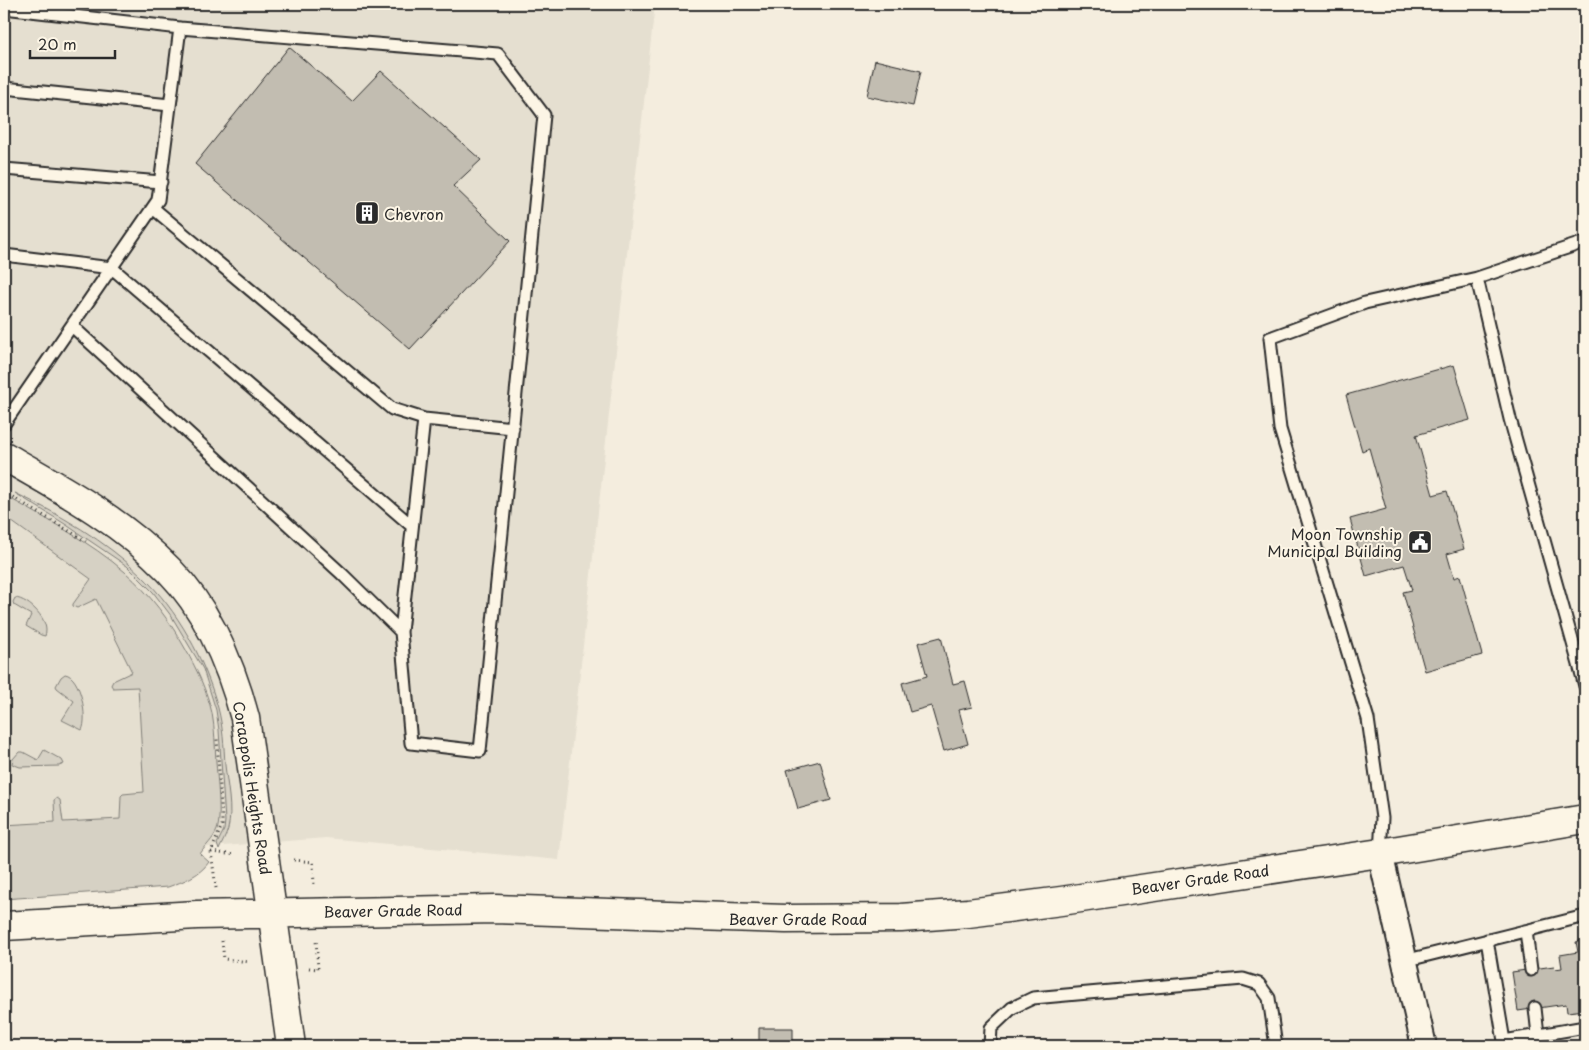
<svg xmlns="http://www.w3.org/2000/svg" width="1589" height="1050" font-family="'Playpen Sans',sans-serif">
<rect width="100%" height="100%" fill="#f4edde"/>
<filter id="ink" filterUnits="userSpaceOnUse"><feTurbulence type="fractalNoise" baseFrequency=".02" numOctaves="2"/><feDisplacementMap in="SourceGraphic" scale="10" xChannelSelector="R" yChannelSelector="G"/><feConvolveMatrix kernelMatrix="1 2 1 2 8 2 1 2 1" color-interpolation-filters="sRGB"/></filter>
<g filter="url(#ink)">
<path fill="#e5dfd0" d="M 4,4 L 655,4 L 559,860 L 326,838 L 4,863 Z"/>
<path fill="#d6d1c4" stroke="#807e78" d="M 15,493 C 58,513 107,542 141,575 C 178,610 205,660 218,708 C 223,727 224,746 225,765 C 227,785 233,809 228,829 C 226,836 222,843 219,850 L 217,844 L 224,830 L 225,821 L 219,730 L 216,710 L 203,669 L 172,617 L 153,592 L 127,566 L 65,524 Z
M 4,495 C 43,517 92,543 125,572 C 150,594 170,621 186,650 C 197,670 207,691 212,713 C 215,729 215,746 216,762 C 217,777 222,817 217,830 C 213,840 206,845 200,854 L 209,862 C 199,876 184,881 168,887 L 4,899 L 4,825 L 55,822 L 54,800 L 57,798 L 60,800 L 63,822 L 120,819 L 121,796 L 123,794 L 144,792 L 138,687 L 113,688 L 111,685 L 113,681 L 132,672 L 96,599 L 77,608 L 73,606 L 73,604 L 91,579 L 4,516 Z
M 15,598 C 29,599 51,621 45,636 L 41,635 L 26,626 L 31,615 L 14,605 L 13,602 Z
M 65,674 C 81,676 88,719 82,730 L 62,720 L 74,701 L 57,688 L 56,686 L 61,677 Z
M 44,750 L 62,760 L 64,764 L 59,766 L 20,767 L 12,764 L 13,759 L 19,752 L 23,752 L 38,760 Z"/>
<path fill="#c2bdb1" stroke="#2b2b2b" d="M 289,47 L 352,101 L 381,71 L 481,160 L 453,186 L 510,241 L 410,349 L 195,164 Z
M 875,60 L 921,71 L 913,106 L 867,96 Z
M 1454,365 L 1470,420 L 1416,435 L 1433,495 L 1447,491 L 1464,549 L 1447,554 L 1454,578 L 1460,576 L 1482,655 L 1425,671 L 1403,592 L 1412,590 L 1404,565 L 1366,576 L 1350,519 L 1386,509 L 1369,448 L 1362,451 L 1346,395 Z
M 941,637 L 953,684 L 965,681 L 972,707 L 959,710 L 968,744 L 944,751 L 931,706 L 910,712 L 902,683 L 927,676 L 918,643 Z
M 820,761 L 831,800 L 798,809 L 787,770 Z
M 1585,940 L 1585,1010 L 1567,1012 L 1566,1004 L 1518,1011 L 1512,972 L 1554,966 L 1555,969 L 1562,968 L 1560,955 L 1578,952 L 1576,942 Z
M 759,1028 L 793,1028 L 793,1046 L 759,1046 Z"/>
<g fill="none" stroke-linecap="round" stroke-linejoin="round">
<defs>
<path id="lane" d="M 4,8 L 180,28
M 4,88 L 170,105
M 4,169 L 161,182
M 153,208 L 392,409 L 424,419 L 513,428
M 4,255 L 112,268 L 412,526
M 1477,278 L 1585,242
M 4,424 L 158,200 L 180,28 L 498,54 L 544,115 L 480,751 L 411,743 L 401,632 L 342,574 L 72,326
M 401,632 L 424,419
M 1380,853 L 1382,818 L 1368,719 L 1280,429 L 1270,338 L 1365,303 L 1477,278 L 1510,419 L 1585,686
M 1526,931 L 1531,970
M 1487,940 L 1504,1041 L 1585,1027
M 1404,961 L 1585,916
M 1535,1008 L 1538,1035
M 990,1046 L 991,1028 L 1012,1008 L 1033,998 L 1243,979 L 1259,984 L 1269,998 L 1276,1046"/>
<path id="street" d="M 1380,853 L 1424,1046"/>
<path id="secondary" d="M 4,456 C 62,489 123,522 169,570 C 208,610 231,665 245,718 L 291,1046
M 4,926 L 197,915 L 495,909 L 786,919 L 901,918 L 968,913 L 1061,901 L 1380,853 L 1585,819"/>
</defs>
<use href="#lane" stroke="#2b2b2b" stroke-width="15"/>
<use href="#street" stroke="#2b2b2b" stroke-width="28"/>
<use href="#secondary" stroke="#2b2b2b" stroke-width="31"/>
<path stroke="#2b2b2b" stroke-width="3" stroke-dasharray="1 4" stroke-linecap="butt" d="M 4,492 L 86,541
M 211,852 L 235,855
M 294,860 L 313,862 L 314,886
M 216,888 L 211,852 L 222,825 L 222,819 L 217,739
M 222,941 L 224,959 L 250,962
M 309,968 L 318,969 L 316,940"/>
<use href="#lane" stroke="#fcf5e5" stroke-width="11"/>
<use href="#street" stroke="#fcf5e5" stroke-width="24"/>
<use href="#secondary" stroke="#fcf5e5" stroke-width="28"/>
</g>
</g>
<defs>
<symbol id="building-square" viewBox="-11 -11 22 22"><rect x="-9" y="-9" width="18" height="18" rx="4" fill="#2b2b2b" stroke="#fcf5e5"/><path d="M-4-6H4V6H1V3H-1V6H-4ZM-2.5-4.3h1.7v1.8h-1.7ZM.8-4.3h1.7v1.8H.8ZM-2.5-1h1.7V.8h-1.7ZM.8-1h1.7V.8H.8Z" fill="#fff"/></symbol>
<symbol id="civic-square" viewBox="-11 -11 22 22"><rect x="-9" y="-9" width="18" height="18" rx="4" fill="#2b2b2b" stroke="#fcf5e5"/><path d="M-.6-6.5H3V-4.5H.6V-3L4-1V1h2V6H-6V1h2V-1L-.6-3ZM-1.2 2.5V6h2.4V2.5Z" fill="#fff"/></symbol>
</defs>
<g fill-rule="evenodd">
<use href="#building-square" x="353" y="199" width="28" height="28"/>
<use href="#civic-square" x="1406" y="528" width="28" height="28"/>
</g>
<g text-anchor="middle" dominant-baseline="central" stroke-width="4" stroke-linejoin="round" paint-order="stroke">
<g font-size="15" fill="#2b2b2b" stroke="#fcf5e5" text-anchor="start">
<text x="384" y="213">Chevron</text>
<text x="1402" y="533" text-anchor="end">Moon Township<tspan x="1402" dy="17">Municipal Building</tspan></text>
</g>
<g font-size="15" fill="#2b2b2b" stroke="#fcf5e5">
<text transform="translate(253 788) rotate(81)">Coraopolis Heights Road</text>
<text transform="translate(1200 879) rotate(-8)">Beaver Grade Road</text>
<text transform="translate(393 910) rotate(-1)">Beaver Grade Road</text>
<text x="798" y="918">Beaver Grade Road</text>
</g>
</g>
<rect width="1589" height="1050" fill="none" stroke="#fcf5e5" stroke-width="20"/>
<rect x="10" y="10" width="1569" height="1030" fill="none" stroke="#2b2b2b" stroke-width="2" filter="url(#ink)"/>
<path d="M30 50v8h85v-8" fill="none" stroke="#2b2b2b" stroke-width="2.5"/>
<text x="38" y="50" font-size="15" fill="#2b2b2b" stroke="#fcf5e5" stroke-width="4" paint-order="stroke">20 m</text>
</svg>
